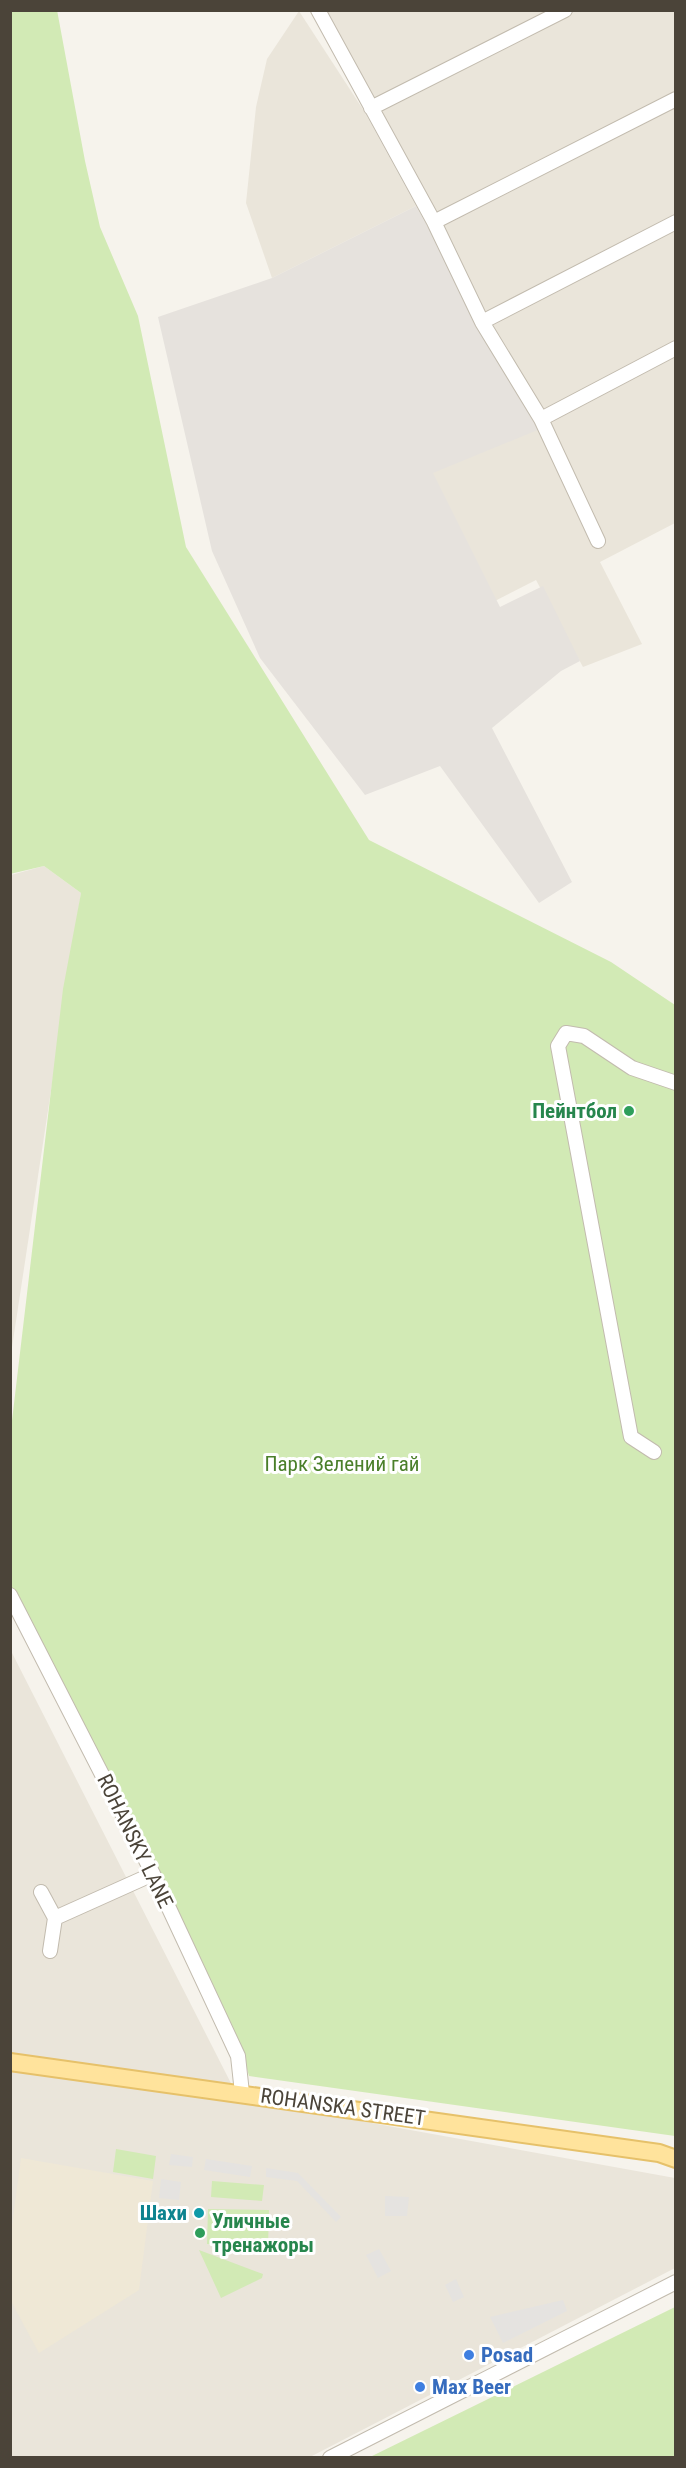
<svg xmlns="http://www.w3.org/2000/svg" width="686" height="2468" font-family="'Roboto Condensed',sans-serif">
<rect width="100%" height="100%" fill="#f6f3ec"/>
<path fill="#eae5da" d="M 299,11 L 364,111 L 416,206 L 272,278 L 246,203 L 256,107 L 267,59 Z
M 311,11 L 675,11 L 675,523 L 600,562 L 642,644 L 583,667 L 536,580 L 493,602 L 431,473 L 482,324 Z
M 44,866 L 81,893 L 11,1354 L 11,875 Z
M 10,1649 L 239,2099 L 675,2178 L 675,2268 L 310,2457 L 11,2457 Z"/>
<path fill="#e6e2dd" d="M 416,206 L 540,429 L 433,473 L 500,607 L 543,586 L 580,661 L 561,671 L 492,728 L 572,882 L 539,903 L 440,766 L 365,795 L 260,658 L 212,551 L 158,317 L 272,278 Z"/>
<path fill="#efe8d6" d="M 21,2158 L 153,2181 L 139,2290 L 39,2353 L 11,2301 L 11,2233 Z"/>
<path fill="#d2eab5" d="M 57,10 L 85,161 L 100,227 L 138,316 L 186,547 L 369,840 L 611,962 L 675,1005 L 675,2136 L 249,2076 L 240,2045 L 11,1593 L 11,1429 L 63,989 L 81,893 L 44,866 L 10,874 L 11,11 Z
M 116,2149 L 156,2156 L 153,2179 L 113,2172 Z
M 212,2181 L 264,2185 L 262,2201 L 211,2197 Z
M 208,2209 L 269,2210 L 268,2247 L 207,2244 Z
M 199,2250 L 263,2274 L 262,2278 L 221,2298 Z
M 675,2307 L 675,2457 L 370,2457 Z"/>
<path fill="#e5e3e0" d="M 171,2154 L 193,2157 L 192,2167 L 169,2165 Z
M 206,2159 L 252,2166 L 250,2177 L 204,2170 Z
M 266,2168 L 298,2173 L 341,2217 L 336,2222 L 297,2181 L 266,2177 Z
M 161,2179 L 181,2182 L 179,2200 L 159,2198 Z
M 385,2196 L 409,2197 L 407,2216 L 385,2216 Z
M 379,2249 L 391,2271 L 378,2278 L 366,2255 Z
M 456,2279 L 464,2297 L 453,2302 L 445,2285 Z
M 563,2300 L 567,2311 L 503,2343 L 490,2317 Z"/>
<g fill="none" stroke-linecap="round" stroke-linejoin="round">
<defs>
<path id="minor" d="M 318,10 L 434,222 L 482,322 L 541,419 L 598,541
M 371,108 L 565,10
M 434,222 L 676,99
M 482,322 L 676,222
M 541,419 L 676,348
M 654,1452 L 631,1437 L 558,1046 L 566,1033 L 584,1036 L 632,1068 L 676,1083
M 10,1595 L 153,1874 L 238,2056 L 242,2093
M 41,1892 L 55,1918 L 50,1951
M 55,1918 L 153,1874
M 330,2458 L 676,2282"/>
<path id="major" d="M 10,2062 L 659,2153 L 676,2159"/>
</defs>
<use href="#minor" stroke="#c2bbae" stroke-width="16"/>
<use href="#major" stroke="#e6c16a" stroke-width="20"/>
<use href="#minor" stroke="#fff" stroke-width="14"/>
<use href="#major" stroke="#ffe39c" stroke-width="16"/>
</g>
<g fill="#2e9e5b" stroke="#fff" stroke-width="2">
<circle cx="629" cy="1111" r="6"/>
<circle cx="200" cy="2233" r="6"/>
</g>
<circle fill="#0f9aa8" stroke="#fff" stroke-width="2" cx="199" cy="2213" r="6"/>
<g fill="#3f7fe0" stroke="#fff" stroke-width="2">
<circle cx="469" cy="2355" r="6"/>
<circle cx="420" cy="2387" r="6"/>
</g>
<g text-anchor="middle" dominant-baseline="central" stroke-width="6" stroke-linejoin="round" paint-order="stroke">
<g font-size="21" font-weight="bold" fill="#27864d" stroke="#fff" text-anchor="end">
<text x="617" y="1111">Пейнтбол</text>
<text x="212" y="2221" text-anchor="start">Уличные<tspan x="212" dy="24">тренажоры</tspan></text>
</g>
<g font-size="21" fill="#4a7f2a" stroke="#fff">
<text x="342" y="1464">Парк Зелений гай</text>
</g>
<g font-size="21" fill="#4b4439" stroke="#fff">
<text transform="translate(135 1841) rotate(64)">ROHANSKY LANE</text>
<text transform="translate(343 2107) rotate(8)">ROHANSKA STREET</text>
</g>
<g font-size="21" font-weight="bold" fill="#0d838f" stroke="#fff" text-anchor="end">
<text x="187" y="2213">Шахи</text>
</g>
<g font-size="21" font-weight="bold" fill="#366cbe" stroke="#fff" text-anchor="start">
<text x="481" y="2355">Posad</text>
<text x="432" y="2387">Max Beer</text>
</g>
</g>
<rect width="686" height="2468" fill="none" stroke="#4b4439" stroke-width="24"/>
</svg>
